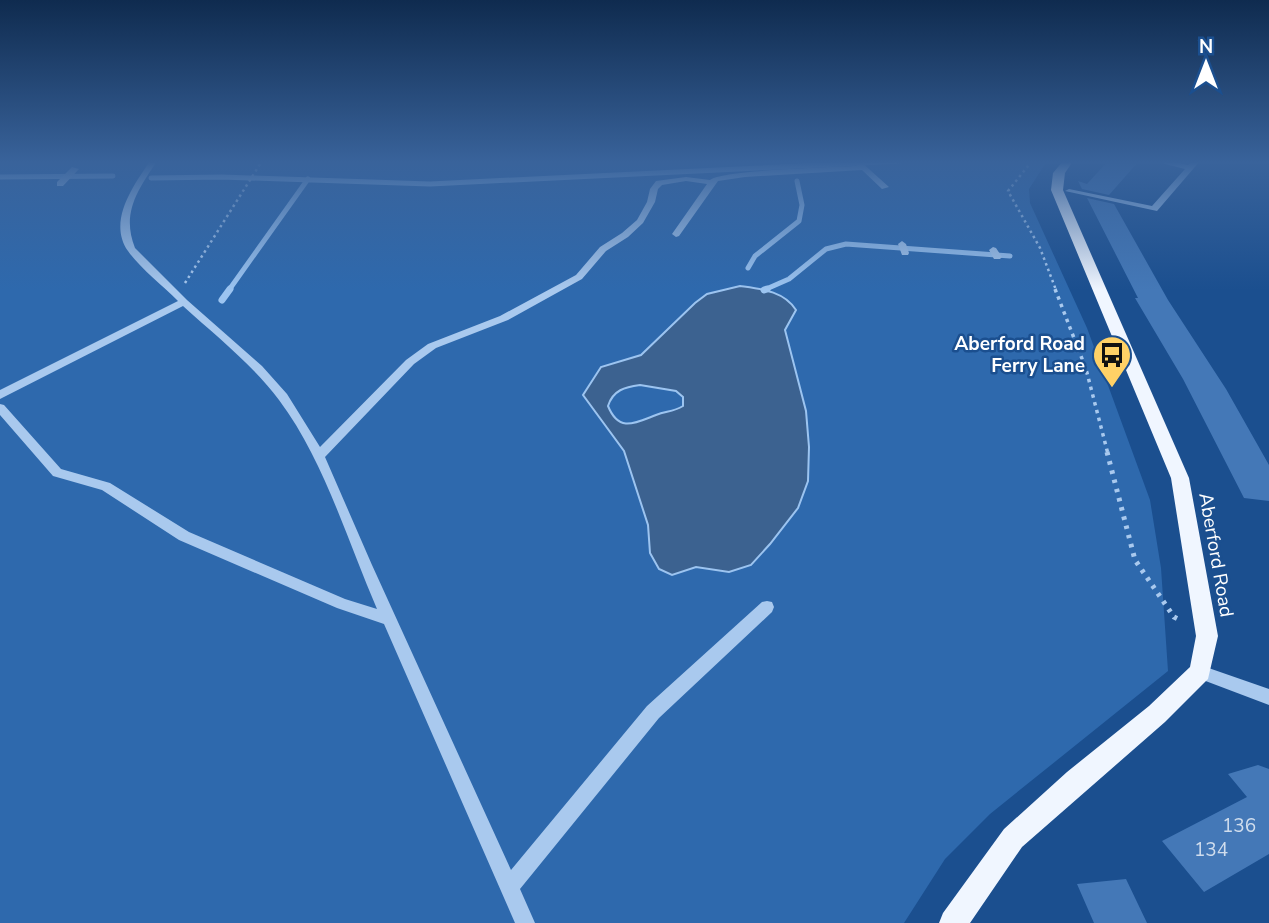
<svg xmlns="http://www.w3.org/2000/svg" width="1269" height="923" font-family="'Nunito Sans',sans-serif">
<rect width="100%" height="100%" fill="#1b4f8f"/>
<path fill="#2e69ad" d="M 0,161 L 1047,161 L 1029,189 L 1030,203 L 1087,328 L 1150,500 L 1161,568 L 1168,671 L 990,814 L 945,859 L 904,923 L 0,923 Z"/>
<path fill="#3c6290" stroke="#9cc4f0" stroke-width="2" fill-rule="evenodd" d="M 740,286 C 761,289 784,291 796,310 L 785,330 L 806,411 L 809,447 L 808,481 L 798,508 L 770,544 L 751,565 L 729,572 L 696,567 L 672,575 L 659,569 L 650,553 L 648,525 L 624,451 L 583,395 L 601,367 L 641,355 L 695,303 L 707,294 ZM 640,385 L 676,391 L 683,397 L 683,406 C 673,412 666,411 656,415 C 635,423 619,433 608,406 C 613,390 625,387 640,385 Z"/>
<g fill="none" stroke-linecap="round" stroke-linejoin="round">
<path stroke="#9cc4f0" stroke-width="5" d="M 0,177 L 113,176
M 151,178 L 222,177 L 430,184 L 901,161
M 748,268 L 755,256 L 799,221 L 802,205 L 797,181
M 229,290 L 308,179
M 764,290 L 789,279 L 826,249 L 846,244 L 1010,256"/>
<path stroke="#9cc4f0" stroke-width="7" d="M 764,290 L 767,289
M 222,300 L 230,289"/>
</g>
<path fill="#4478b7" d="M 1108,161 L 1139,161 L 1109,195 L 1082,189 L 1078,181 L 1087,184 Z
M 1087,198 L 1114,204 L 1168,300 L 1226,389 L 1269,465 L 1269,501 L 1244,498 L 1183,379 L 1135,298 L 1138,298 Z
M 1258,765 L 1269,769 L 1269,854 L 1204,892 L 1162,841 L 1247,797 L 1228,774 Z
M 1126,879 L 1147,923 L 1094,923 L 1077,884 Z"/>
<g fill="none" stroke-linecap="round" stroke-linejoin="round">
<path stroke="#a9c9ee" stroke-width="2.5" stroke-dasharray="2.5 3.5" stroke-linecap="butt" d="M 1032,161 L 1008,191 L 1040,248 L 1056,290
M 185,283 L 262,161"/>
<path stroke="#a9c9ee" stroke-width="3.5" stroke-dasharray="3.5 4.5" stroke-linecap="butt" d="M 1055,289 L 1086,369 L 1108,454"/>
<path stroke="#a9c9ee" stroke-width="5" stroke-dasharray="3.5 6" stroke-linecap="butt" d="M 1107,452 L 1135,560 L 1174,617 L 1180,620"/>
<path fill="#a9c9ee" fill-rule="evenodd" d="M 150,161 L 157,161 C 138,190 121,213 135,248 L 187,300 L 262,366 L 287,394 L 320,447 L 406,360 L 428,344 L 500,316 L 576,275 L 600,247 L 622,233 L 637,220 L 647,202 L 650,189 L 656,181 L 686,177 L 710,180 C 722,170 833,167 857,166 L 853,162 L 860,161 L 889,187 L 882,189 L 862,170 L 745,177 L 718,181 L 679,236 L 676,237 L 672,234 L 707,184 L 686,181 L 662,185 L 658,189 L 655,202 L 643,223 L 628,237 L 606,251 L 582,279 L 508,320 L 436,348 L 414,364 L 325,457 L 372,565 L 511,870 L 647,706 L 762,602 L 767,601 L 772,602 L 774,607 L 772,612 L 659,718 L 520,889 L 535,923 L 515,923 L 384,624 L 337,608 L 179,540 L 102,490 L 53,476 L 0,415 L 0,404 L 4,405 L 61,469 L 110,483 L 189,532 L 345,599 L 377,609 C 347,540 324,460 279,400 C 253,365 216,336 183,306 L 0,399 L 0,390 L 178,301 C 163,286 139,267 128,251 C 107,221 134,185 150,161 Z
M 1161,161 L 1171,161 L 1188,165 L 1192,161 L 1200,161 L 1157,211 L 1065,191 L 1069,189 L 1152,206 L 1185,169 L 1161,163 Z
M 72,167 L 79,169 L 63,186 L 57,186 L 57,182 Z
M 902,241 L 906,244 L 909,253 L 908,255 L 902,255 L 898,244 Z
M 993,247 L 996,248 L 1002,257 L 1000,259 L 994,259 L 989,250 Z
M 1200,665 L 1269,689 L 1269,705 L 1195,677 L 1192,672 L 1195,667 Z"/>
<path fill="#f0f6ff" fill-rule="evenodd" d="M 1063,161 L 1073,161 L 1065,173 L 1063,190 L 1189,478 L 1218,636 L 1208,679 L 1165,722 L 1022,847 L 970,923 L 939,923 L 943,913 L 1004,829 L 1067,772 L 1149,706 L 1190,667 L 1196,636 L 1171,478 L 1051,190 L 1053,173 Z"/>
</g>
<linearGradient id="sky" x2="0" y2="1"><stop stop-color="#0f2b4f"/><stop offset="0.56" stop-color="#39639b"/><stop offset="1" stop-color="#39639b" stop-opacity="0"/></linearGradient>
<rect width="1269" height="290" fill="url(#sky)"/>
<defs>
<symbol id="bus-pin" viewBox="-11 -11 22 30"><path d="M0 17L-7.5 6A9.5 9.5 0 1 1 7.5 6Z" fill="#ffd166" stroke="#1b4f8f"/><path d="M-5-6H5V4H4V6H2V4H-2V6H-4V4H-5ZM-3.5-4V0h7V-4ZM-3.5 1.2v1.5H-2V1.2ZM2 1.2v1.5H3.5V1.2Z" fill="#111"/></symbol>
</defs>
<g fill-rule="evenodd">
<use href="#bus-pin" x="1090" y="333" width="44" height="60"/>
</g>
<g text-anchor="middle" dominant-baseline="central" stroke-width="5" stroke-linejoin="round" paint-order="stroke">
<g font-size="19" font-weight="bold" fill="#fff" stroke="#1b4f8f" text-anchor="end">
<text x="1085" y="344">Aberford Road<tspan x="1085" dy="22">Ferry Lane</tspan></text>
</g>
<g font-size="19" fill="#fff" stroke="#1b4f8f">
<text transform="translate(1216 555) rotate(80)">Aberford Road</text>
</g>
<g font-size="19" fill="#d0dded">
<text x="1239" y="826">136</text>
<text x="1211" y="850">134</text>
</g>
</g>
<g transform="translate(1206 63)" stroke="#1b4f8f" stroke-width="5" paint-order="stroke">
<path d="M0-5L12 26L0 18L-12 26Z" fill="#ffffff"/>
<text y="-10" font-size="19" font-weight="bold" text-anchor="middle" fill="#ffffff">N</text>
</g>
</svg>
